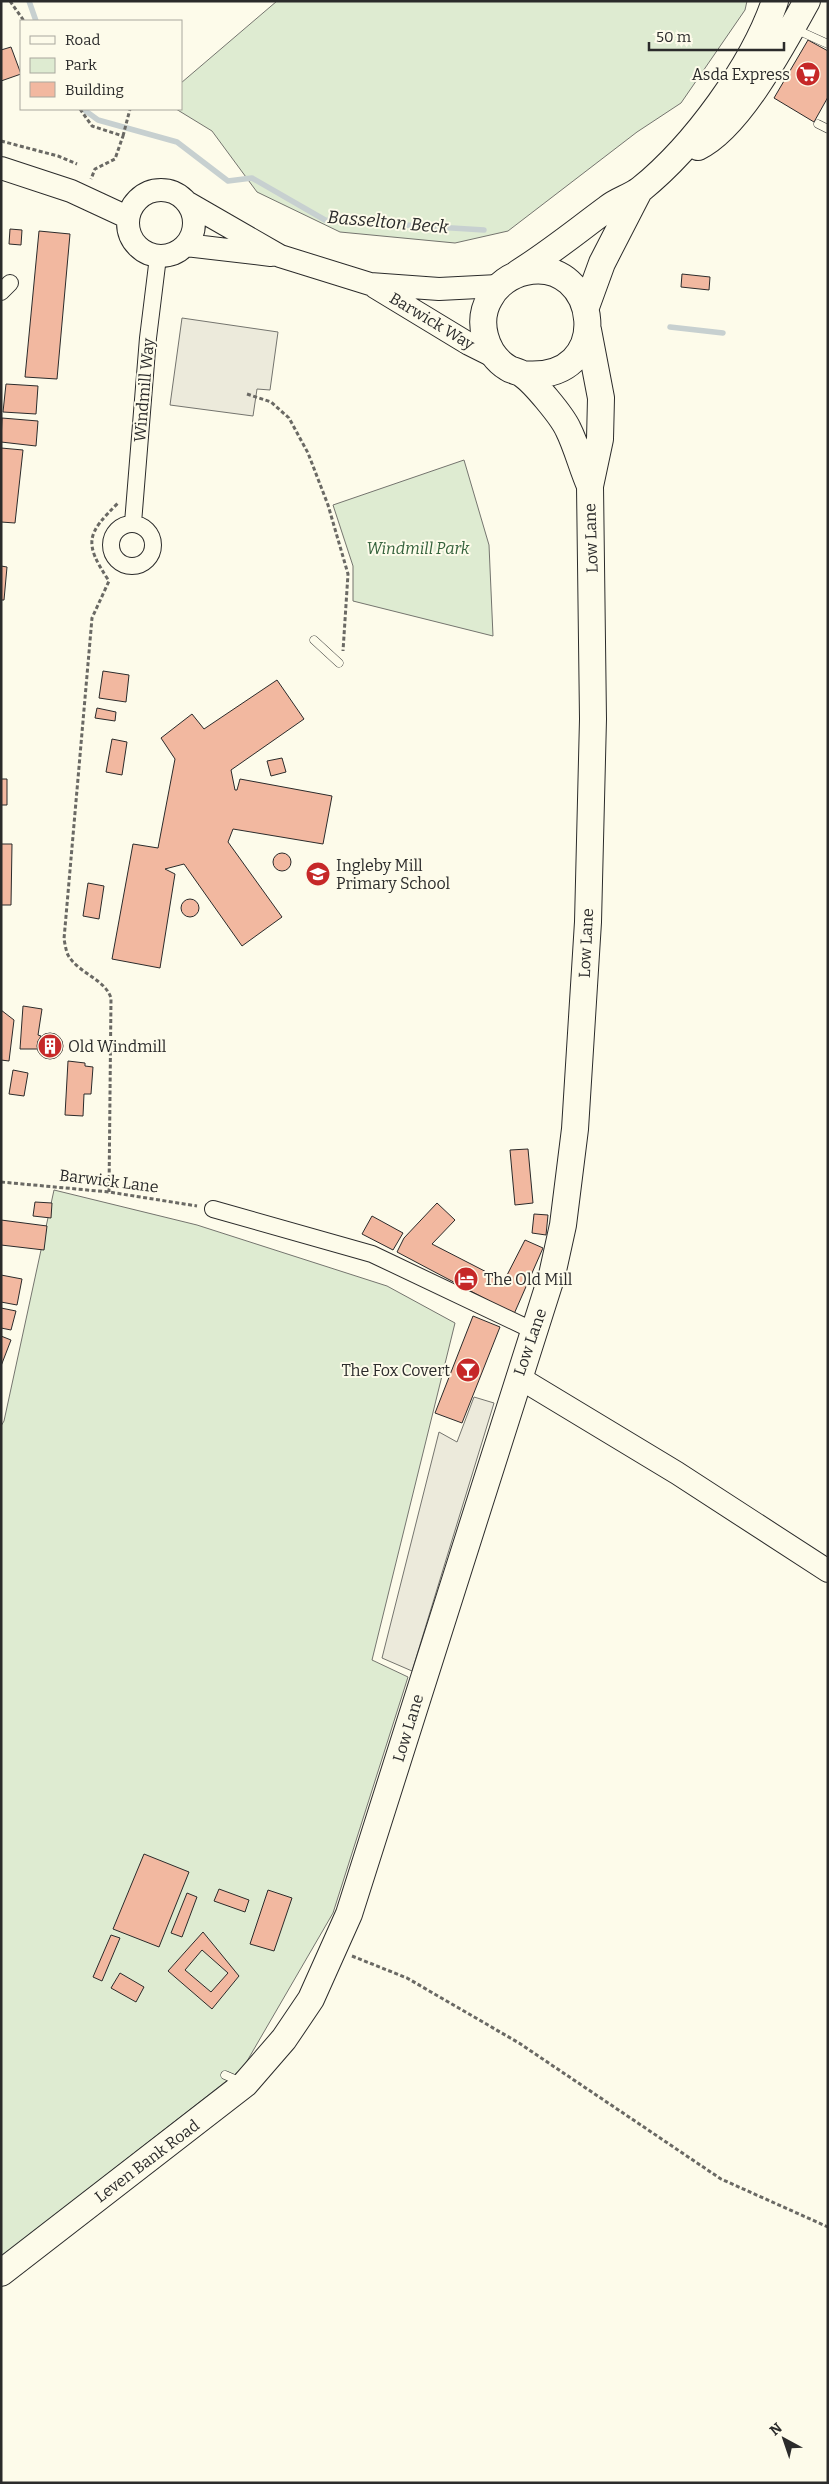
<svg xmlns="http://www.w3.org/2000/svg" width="829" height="2484" font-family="Bitter,serif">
<rect width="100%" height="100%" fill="#fdfbea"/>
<path fill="#deebd1" stroke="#74746e" d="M 277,1 L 747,1 L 745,10 L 681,103 L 637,132 L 508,231 L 455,243 L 340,232 L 257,192 L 212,131 L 176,109 L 181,109 L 181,83 Z
M 464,460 L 489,545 L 493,636 L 353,601 L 353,566 L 333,505 Z
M 54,1190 L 197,1225 L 387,1286 L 455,1323 L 372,1660 L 408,1677 L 333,1913 L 243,2068 L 1,2257 L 1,1426 L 4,1421 Z"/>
<path fill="#eceadb" stroke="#74746e" d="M 182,318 L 278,332 L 270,390 L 257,389 L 253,416 L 170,405 Z
M 474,1397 L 494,1403 L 412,1671 L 382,1658 L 439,1432 L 457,1442 Z"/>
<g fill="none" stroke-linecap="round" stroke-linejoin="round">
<path stroke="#c7d0d0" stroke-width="5.5" d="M 29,1 L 36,21
M 83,109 L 98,120 L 177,142 L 228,181 L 252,178 L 325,220 L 484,230
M 670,327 L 723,333"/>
</g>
<path fill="#f2b8a0" stroke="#2b2b2b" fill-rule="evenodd" d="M 808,40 L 828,51 L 828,97 L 814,122 L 774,98 Z
M 11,47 L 21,74 L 1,81 L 1,50 Z
M 10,229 L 22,230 L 21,245 L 9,244 Z
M 39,231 L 70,234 L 57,379 L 25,377 Z
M 682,274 L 710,277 L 709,290 L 681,287 Z
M 6,384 L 38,386 L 36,414 L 3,412 Z
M 2,418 L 38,421 L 36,446 L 1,442 Z
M 1,448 L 23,450 L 15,523 L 1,522 Z
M 1,566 L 7,567 L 4,600 L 1,600 Z
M 103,671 L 129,675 L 126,702 L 99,698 Z
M 277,680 L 304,719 L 231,770 L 235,790 L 237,790 L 240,779 L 332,796 L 323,844 L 233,829 L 228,842 L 282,917 L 242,946 L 184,864 L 165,869 L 175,874 L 160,968 L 112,959 L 133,844 L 158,848 L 175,759 L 161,738 L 192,714 L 204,729 Z
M 97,708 L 116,712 L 115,721 L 95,718 Z
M 112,739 L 127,742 L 122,775 L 106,772 Z
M 282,758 L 286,772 L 271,776 L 267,761 Z
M 1,779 L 7,779 L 7,805 L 1,805 Z
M 1,844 L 12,844 L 11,905 L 1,905 Z
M273 862a9 9 0 1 1 18 0a9 9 0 1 1-18 0Z
M 88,883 L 104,886 L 99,919 L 83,916 Z
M181 908a9 9 0 1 1 18 0a9 9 0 1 1-18 0Z
M 23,1006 L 42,1009 L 38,1035 L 41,1036 L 38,1042 L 38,1049 L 20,1049 Z
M 1,1010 L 14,1020 L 9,1061 L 1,1060 Z
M37 1046a13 13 0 1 1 26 0a13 13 0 1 1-26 0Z
M 68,1061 L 85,1063 L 85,1066 L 93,1067 L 91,1094 L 84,1094 L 83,1116 L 65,1115 Z
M 13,1070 L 28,1073 L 24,1096 L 9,1094 Z
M 528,1149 L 533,1203 L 515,1205 L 510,1150 Z
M 35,1202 L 52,1203 L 51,1218 L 33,1216 Z
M 437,1203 L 455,1220 L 432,1244 L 504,1281 L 525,1240 L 543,1248 L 514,1314 L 397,1252 L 404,1238 Z
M 534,1214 L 548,1215 L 546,1235 L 532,1233 Z
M 372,1216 L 403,1233 L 393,1250 L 362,1234 Z
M 1,1220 L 47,1226 L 44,1250 L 1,1245 Z
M 1,1275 L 22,1279 L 17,1305 L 1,1302 Z
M 1,1308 L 16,1311 L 11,1330 L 1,1328 Z
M 473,1316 L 500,1327 L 462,1423 L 435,1413 Z
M 1,1336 L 11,1340 L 1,1366 Z
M 144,1854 L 189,1872 L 159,1947 L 113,1929 Z
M 219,1889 L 249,1900 L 245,1912 L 214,1901 Z
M 268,1890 L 292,1898 L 274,1951 L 250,1944 Z
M 187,1893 L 197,1897 L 182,1937 L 171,1933 Z
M 203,1932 L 239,1976 L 212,2009 L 168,1971 ZM 202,1950 L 228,1973 L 211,1992 L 185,1970 Z
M 111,1935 L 120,1938 L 102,1981 L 93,1977 Z
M 120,1973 L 144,1987 L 136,2002 L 111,1988 Z"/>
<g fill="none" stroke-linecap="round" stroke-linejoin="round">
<defs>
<path id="lane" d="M 795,29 L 828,44
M 818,124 L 828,129
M 314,640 L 339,663
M 225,2075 L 239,2081"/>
<path id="street" d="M 1,292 L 10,283
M 133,523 L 148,338 L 158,257
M111 545a21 21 0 1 1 42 0a21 21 0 1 1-42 0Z
M 213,1209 L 372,1254 L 534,1331"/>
<path id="secondary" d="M 1,168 L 71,191 L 127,217
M128 223a33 33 0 1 1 66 0a33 33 0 1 1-66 0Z
M 188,203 L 280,256 L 370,284 L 439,289 L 498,286
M 186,245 L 271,255
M 375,287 L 469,344 L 495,357
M 518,1377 L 677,1473 L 828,1571"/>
<path id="primary" d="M 698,147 C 740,127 784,42 807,1
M 518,273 C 550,253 578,230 608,208 C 618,200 631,197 641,189 C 694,146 753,66 775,1
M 586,307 L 602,263 L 639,191
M 522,374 C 618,384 599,255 525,272 C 511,275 497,285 490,298 C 476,321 485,354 508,368 C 512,371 518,371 522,374 C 534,382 562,416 568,429 C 577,447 582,468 590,486
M 1,2273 L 245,2084 L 284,2039 L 311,1999 L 349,1914 L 552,1275 L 563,1225 L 575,1129 L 588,922 L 593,719 L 590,486 L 600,439 L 601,398 L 588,330"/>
</defs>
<use href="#lane" stroke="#2b2b2b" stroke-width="9"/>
<use href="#street" stroke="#2b2b2b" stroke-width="18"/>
<use href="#secondary" stroke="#2b2b2b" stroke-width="24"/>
<use href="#primary" stroke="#2b2b2b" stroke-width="28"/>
<path stroke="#6a6964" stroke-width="3" stroke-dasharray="4 2.5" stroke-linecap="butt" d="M 10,1 L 24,21
M 80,109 L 92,126 L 123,136 L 115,159 L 95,169 L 91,179
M 123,136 L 130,109
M 1,141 L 58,156 L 77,164
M 247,394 L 271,402 L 289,418 L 308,453 L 328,505 L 348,574 L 343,651
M 1,1182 L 109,1192 L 197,1206
M 109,1192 L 111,998 C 105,979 78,973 68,955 C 66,951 65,944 64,939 L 92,618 L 109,581 C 83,542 87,534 118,503
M 352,1956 L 407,1978 L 519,2043 L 721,2179 L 828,2227"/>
<use href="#lane" stroke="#fdfbea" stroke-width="8"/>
<use href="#street" stroke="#fdfbea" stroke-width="16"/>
<use href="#secondary" stroke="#fdfbea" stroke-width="22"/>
<use href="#primary" stroke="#fdfbea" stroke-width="26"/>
</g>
<defs>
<symbol id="supermarket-disc" viewBox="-11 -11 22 22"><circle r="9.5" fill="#c62828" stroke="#fdfbea"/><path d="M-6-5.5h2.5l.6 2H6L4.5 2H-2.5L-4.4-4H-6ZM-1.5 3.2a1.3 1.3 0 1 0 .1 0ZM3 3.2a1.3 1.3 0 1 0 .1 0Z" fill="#fff"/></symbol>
<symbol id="school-disc" viewBox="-11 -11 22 22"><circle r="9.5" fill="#c62828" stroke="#fdfbea"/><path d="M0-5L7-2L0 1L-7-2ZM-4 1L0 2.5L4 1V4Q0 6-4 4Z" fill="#fff"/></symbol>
<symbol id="building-disc" viewBox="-11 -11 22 22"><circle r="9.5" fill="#c62828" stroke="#fdfbea"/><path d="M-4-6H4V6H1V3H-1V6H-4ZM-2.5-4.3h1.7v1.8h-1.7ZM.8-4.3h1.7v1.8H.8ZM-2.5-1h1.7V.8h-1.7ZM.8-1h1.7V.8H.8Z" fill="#fff"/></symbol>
<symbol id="hotel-disc" viewBox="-11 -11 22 22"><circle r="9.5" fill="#c62828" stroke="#fdfbea"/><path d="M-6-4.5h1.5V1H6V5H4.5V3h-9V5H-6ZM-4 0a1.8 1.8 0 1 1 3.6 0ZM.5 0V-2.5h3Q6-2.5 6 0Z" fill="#fff"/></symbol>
<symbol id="bar-disc" viewBox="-11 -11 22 22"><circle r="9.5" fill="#c62828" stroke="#fdfbea"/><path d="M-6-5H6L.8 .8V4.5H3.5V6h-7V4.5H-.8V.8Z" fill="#fff"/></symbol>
</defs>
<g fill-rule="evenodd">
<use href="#supermarket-disc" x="794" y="60" width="28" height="28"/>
<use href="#school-disc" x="304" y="860" width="28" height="28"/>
<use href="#building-disc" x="36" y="1032" width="28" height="28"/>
<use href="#hotel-disc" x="452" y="1265" width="28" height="28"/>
<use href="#bar-disc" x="454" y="1356" width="28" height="28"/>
</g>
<g text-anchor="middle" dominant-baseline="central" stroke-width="4" stroke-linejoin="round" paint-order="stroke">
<g font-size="16" fill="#2b2b2b" stroke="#fdfbea" text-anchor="start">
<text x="790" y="74" text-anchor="end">Asda Express</text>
<text x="336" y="865">Ingleby Mill<tspan x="336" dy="18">Primary School</tspan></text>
<text x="68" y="1046">Old Windmill</text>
<text x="484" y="1279">The Old Mill</text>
<text x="450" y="1370" text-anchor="end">The Fox Covert</text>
</g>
<g font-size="16" fill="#2b2b2b" stroke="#fdfbea">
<text transform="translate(432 321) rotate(31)">Barwick Way</text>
<text transform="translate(144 390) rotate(-85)">Windmill Way</text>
<text transform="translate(591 538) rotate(-92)">Low Lane</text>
<text transform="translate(586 943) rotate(-87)">Low Lane</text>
<text transform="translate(109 1181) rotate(7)">Barwick Lane</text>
<text transform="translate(530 1342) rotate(-71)">Low Lane</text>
<text transform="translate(408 1728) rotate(-73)">Low Lane</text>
<text transform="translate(147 2161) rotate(-37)">Leven Bank Road</text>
</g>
<g font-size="16" font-style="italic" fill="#34623c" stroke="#fdfbea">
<text x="418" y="548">Windmill Park</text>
</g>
<g font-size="18" font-style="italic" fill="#2b2b2b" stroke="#fdfbea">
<text transform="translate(388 222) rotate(5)">Basselton Beck</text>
</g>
</g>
<rect width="829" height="2484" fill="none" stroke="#2b2b2b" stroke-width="5"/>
<rect x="20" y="20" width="162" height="90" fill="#fdfbea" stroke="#a9a89e"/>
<rect x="30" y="36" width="25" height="8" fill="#fdfbea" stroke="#a9a89e"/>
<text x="65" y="45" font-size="15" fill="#2b2b2b">Road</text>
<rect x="30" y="58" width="25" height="15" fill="#deebd1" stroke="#a9a89e"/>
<text x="65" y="70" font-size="15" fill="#2b2b2b">Park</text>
<rect x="30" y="82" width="25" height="15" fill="#f2b8a0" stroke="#a9a89e"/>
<text x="65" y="95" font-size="15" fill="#2b2b2b">Building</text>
<g transform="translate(784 2439) rotate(320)" stroke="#fdfbea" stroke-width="4" paint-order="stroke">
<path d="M0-4L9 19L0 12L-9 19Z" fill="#2b2b2b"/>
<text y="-8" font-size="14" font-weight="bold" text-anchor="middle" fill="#2b2b2b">N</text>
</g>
<path d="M649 42v8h135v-8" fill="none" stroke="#2b2b2b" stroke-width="2.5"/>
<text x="656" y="42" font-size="15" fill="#2b2b2b" stroke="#fdfbea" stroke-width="4" paint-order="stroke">50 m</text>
</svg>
